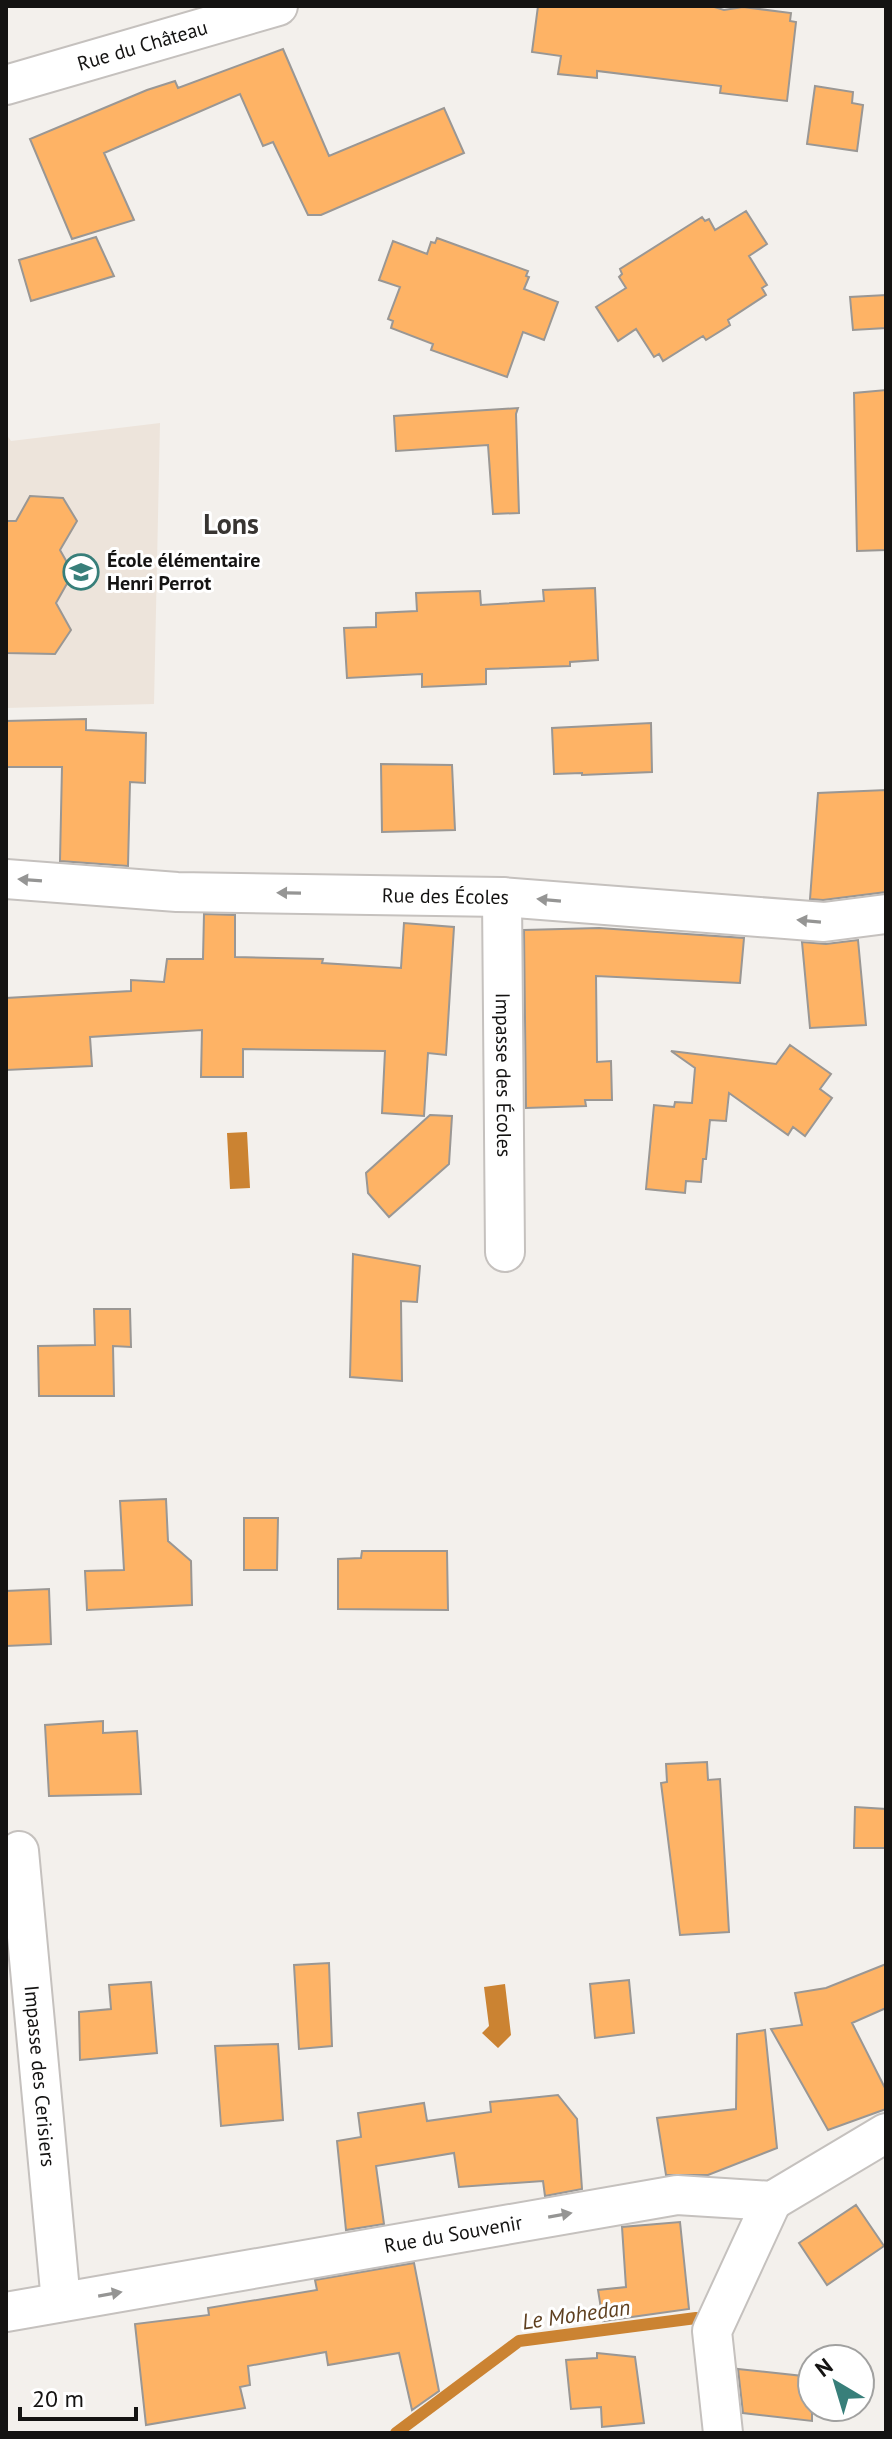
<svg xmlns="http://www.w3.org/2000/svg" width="892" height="2439" font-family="'PT Sans',sans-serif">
<rect width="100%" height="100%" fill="#f3f0ec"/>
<path fill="#ede4db" d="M 160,423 L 154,704 L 6,708 L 6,434 L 11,441 Z"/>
<path fill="#cb8332" d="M 247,1132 L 250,1188 L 230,1189 L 227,1133 Z
M 505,1984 L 511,2035 L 498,2048 L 482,2033 L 489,2026 L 484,1987 Z"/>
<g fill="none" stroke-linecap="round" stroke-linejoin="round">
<path stroke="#cb8332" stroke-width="12" d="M 396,2433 L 519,2341 L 696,2318"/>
</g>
<path fill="#feb365" stroke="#9a9794" stroke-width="2" d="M 538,6 L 711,6 L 724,10 L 743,7 L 791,13 L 790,21 L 796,22 L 787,101 L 720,93 L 721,86 L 597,71 L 597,78 L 558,74 L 561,56 L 532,52 Z
M 283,49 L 329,156 L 444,108 L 464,153 L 321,215 L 308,215 L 273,142 L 263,146 L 240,94 L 104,153 L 134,220 L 72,239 L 30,139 L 147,90 L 175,81 L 178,88 Z
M 815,86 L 853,92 L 852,103 L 863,105 L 857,151 L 807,144 Z
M 746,211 L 767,244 L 749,256 L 767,285 L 762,288 L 766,295 L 728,320 L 730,325 L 706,340 L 703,336 L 663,361 L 659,354 L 654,357 L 636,329 L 618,341 L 596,307 L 626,288 L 619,277 L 622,274 L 620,269 L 702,217 L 705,221 L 709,219 L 715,230 Z
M 96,237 L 114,276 L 31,301 L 19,260 Z
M 437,238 L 528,271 L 526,276 L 529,277 L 524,289 L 558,302 L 544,340 L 523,332 L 507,377 L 431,350 L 433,344 L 391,328 L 393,321 L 388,319 L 400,287 L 379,280 L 393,241 L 427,254 L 431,242 L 435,243 Z
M 886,295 L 886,328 L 853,330 L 850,297 Z
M 886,390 L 886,550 L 857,551 L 854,393 Z
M 518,408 L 516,414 L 519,513 L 493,514 L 488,445 L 396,451 L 394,416 Z
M 30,496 L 63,498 L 77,521 L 60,550 L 73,573 L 56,603 L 71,630 L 55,654 L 6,653 L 6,521 L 16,521 Z
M 595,588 L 598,660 L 570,662 L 570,666 L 486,669 L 486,684 L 422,687 L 422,674 L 347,678 L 344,628 L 376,627 L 376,613 L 417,611 L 416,593 L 480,591 L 481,605 L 544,601 L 543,590 Z
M 86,719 L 86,730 L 146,733 L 145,783 L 130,782 L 128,866 L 60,861 L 62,767 L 6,767 L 6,721 Z
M 651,723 L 652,772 L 582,775 L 582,773 L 554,774 L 552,728 Z
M 381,764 L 452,765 L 455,830 L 382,832 Z
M 886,790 L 886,892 L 823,900 L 810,899 L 818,793 Z
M 204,914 L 235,915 L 235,957 L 323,959 L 322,963 L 401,968 L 404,923 L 454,927 L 446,1055 L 428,1053 L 424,1116 L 382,1113 L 385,1051 L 243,1049 L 243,1077 L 201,1077 L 202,1030 L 90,1037 L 92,1066 L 6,1070 L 6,998 L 131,991 L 131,980 L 164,982 L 167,959 L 203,959 Z
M 599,928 L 744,938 L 740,983 L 596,976 L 597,1062 L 611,1061 L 612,1100 L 585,1100 L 586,1106 L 526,1108 L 524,930 Z
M 858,940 L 866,1025 L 810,1028 L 802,942 L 826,944 Z
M 790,1045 L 831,1074 L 820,1089 L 832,1098 L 805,1136 L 793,1127 L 788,1135 L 729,1093 L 726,1121 L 710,1120 L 706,1159 L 703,1159 L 701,1182 L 686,1181 L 685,1193 L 646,1189 L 654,1105 L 674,1107 L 675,1102 L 692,1103 L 695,1068 L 671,1051 L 776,1064 Z
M 430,1115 L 452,1116 L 449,1164 L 389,1217 L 368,1193 L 366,1173 Z
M 353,1254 L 420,1266 L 417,1302 L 401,1301 L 402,1381 L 350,1377 Z
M 94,1309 L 130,1309 L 131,1347 L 113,1346 L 114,1396 L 39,1396 L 38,1346 L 95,1345 Z
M 166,1499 L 168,1541 L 191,1561 L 192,1605 L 87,1610 L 85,1571 L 124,1570 L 120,1501 Z
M 244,1518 L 278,1518 L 277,1570 L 244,1570 Z
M 362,1551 L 447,1551 L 448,1610 L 338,1609 L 338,1559 L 361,1558 Z
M 49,1589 L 51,1644 L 6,1646 L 6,1591 Z
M 103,1721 L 103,1733 L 137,1731 L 141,1794 L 49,1796 L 45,1725 Z
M 707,1762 L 708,1780 L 720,1779 L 729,1932 L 680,1935 L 661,1783 L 667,1782 L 666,1764 Z
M 855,1807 L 886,1809 L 886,1848 L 854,1848 Z
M 329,1963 L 332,2046 L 299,2049 L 294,1965 Z
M 886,1964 L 886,2008 L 852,2023 L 886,2090 L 886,2109 L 828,2130 L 771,2029 L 802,2025 L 795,1993 L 826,1988 Z
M 629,1980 L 634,2033 L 595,2038 L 590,1984 Z
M 151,1982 L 157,2053 L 80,2060 L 79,2012 L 111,2009 L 109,1985 Z
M 765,2030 L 777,2148 L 708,2175 L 666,2175 L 657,2118 L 736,2109 L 737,2034 Z
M 278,2044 L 283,2120 L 221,2126 L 215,2046 Z
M 558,2095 L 577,2119 L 582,2189 L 545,2196 L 543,2181 L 459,2187 L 454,2153 L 376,2166 L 384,2224 L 346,2230 L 337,2141 L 361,2137 L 358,2113 L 424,2103 L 427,2121 L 491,2112 L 490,2102 Z
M 856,2205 L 884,2246 L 827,2285 L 799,2243 Z
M 680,2222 L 689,2309 L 603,2321 L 598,2290 L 626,2287 L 622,2227 Z
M 414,2263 L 439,2391 L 412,2410 L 399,2353 L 328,2365 L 326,2352 L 248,2366 L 250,2385 L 240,2387 L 245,2408 L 146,2425 L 135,2324 L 209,2315 L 208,2308 L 317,2290 L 315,2280 Z
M 597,2353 L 635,2357 L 644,2423 L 602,2427 L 601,2407 L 571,2409 L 566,2360 L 597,2358 Z
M 738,2369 L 812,2377 L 812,2421 L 743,2413 Z"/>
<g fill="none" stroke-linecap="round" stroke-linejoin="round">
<defs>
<g id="minor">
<path id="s1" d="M 6,85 L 278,6"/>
<path id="s2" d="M 6,879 L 177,892 L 502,897 L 824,922 L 886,914"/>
<path id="s3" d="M 502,897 L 505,1252"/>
<path id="s4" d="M 19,1851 L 61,2302"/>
<path id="s5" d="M 6,2312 L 677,2195 L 772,2201 L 886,2133"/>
<path d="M 723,2433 L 712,2331 L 772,2201"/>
</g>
</defs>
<use href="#minor" stroke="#c5c1be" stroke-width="42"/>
<use href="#minor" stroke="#fff" stroke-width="38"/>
</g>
<defs><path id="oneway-solid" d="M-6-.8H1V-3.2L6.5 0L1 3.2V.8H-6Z" transform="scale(2)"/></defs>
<g fill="#959594">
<use href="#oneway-solid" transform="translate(30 880) rotate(-176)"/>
<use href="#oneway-solid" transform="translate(289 893) rotate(-179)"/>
<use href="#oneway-solid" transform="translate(549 900) rotate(-175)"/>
<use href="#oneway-solid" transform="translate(809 921) rotate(-175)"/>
<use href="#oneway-solid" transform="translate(560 2215) rotate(-10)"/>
<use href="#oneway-solid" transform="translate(110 2294) rotate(-10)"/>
</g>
<defs>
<symbol id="school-ring" viewBox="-11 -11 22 22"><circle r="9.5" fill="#fff" stroke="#387f7a" stroke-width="1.5"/><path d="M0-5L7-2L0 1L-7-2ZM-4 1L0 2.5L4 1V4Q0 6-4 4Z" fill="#387f7a"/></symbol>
</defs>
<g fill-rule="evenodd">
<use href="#school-ring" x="61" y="552" width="40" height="40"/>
</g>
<g text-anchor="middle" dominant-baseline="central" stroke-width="6" stroke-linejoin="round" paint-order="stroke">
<g font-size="20" fill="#141312" stroke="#fff">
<text stroke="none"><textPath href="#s1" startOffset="142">Rue du Château</textPath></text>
<text stroke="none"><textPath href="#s2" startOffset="440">Rue des Écoles</textPath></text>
<text stroke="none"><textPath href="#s3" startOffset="178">Impasse des Écoles</textPath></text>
<text stroke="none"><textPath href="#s4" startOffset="226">Impasse des Cerisiers</textPath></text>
<text stroke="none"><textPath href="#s5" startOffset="454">Rue du Souvenir</textPath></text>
</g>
<g font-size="20" font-weight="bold" fill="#141312" stroke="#fff" text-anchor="start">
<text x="107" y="560">École élémentaire<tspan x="107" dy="23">Henri Perrot</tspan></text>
</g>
<g font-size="22" font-style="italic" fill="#5f4020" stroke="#fff">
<text transform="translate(576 2314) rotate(-8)">Le Mohedan</text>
</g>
<g font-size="28" font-weight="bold" fill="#383532" stroke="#fff">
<text x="231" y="523">Lons</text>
</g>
</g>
<rect width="892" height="2439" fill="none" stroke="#141312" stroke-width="16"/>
<g transform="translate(836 2383) rotate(322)"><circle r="38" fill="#ffffff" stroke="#a1a1a0" stroke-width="2"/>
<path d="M0-6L14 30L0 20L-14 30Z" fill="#387f7a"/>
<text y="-12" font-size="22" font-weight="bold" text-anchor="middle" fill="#141312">N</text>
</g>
<path d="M20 2407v12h116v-12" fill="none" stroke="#141312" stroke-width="4"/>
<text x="32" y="2407" font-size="24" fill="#141312" stroke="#ffffff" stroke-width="6" paint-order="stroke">20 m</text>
</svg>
